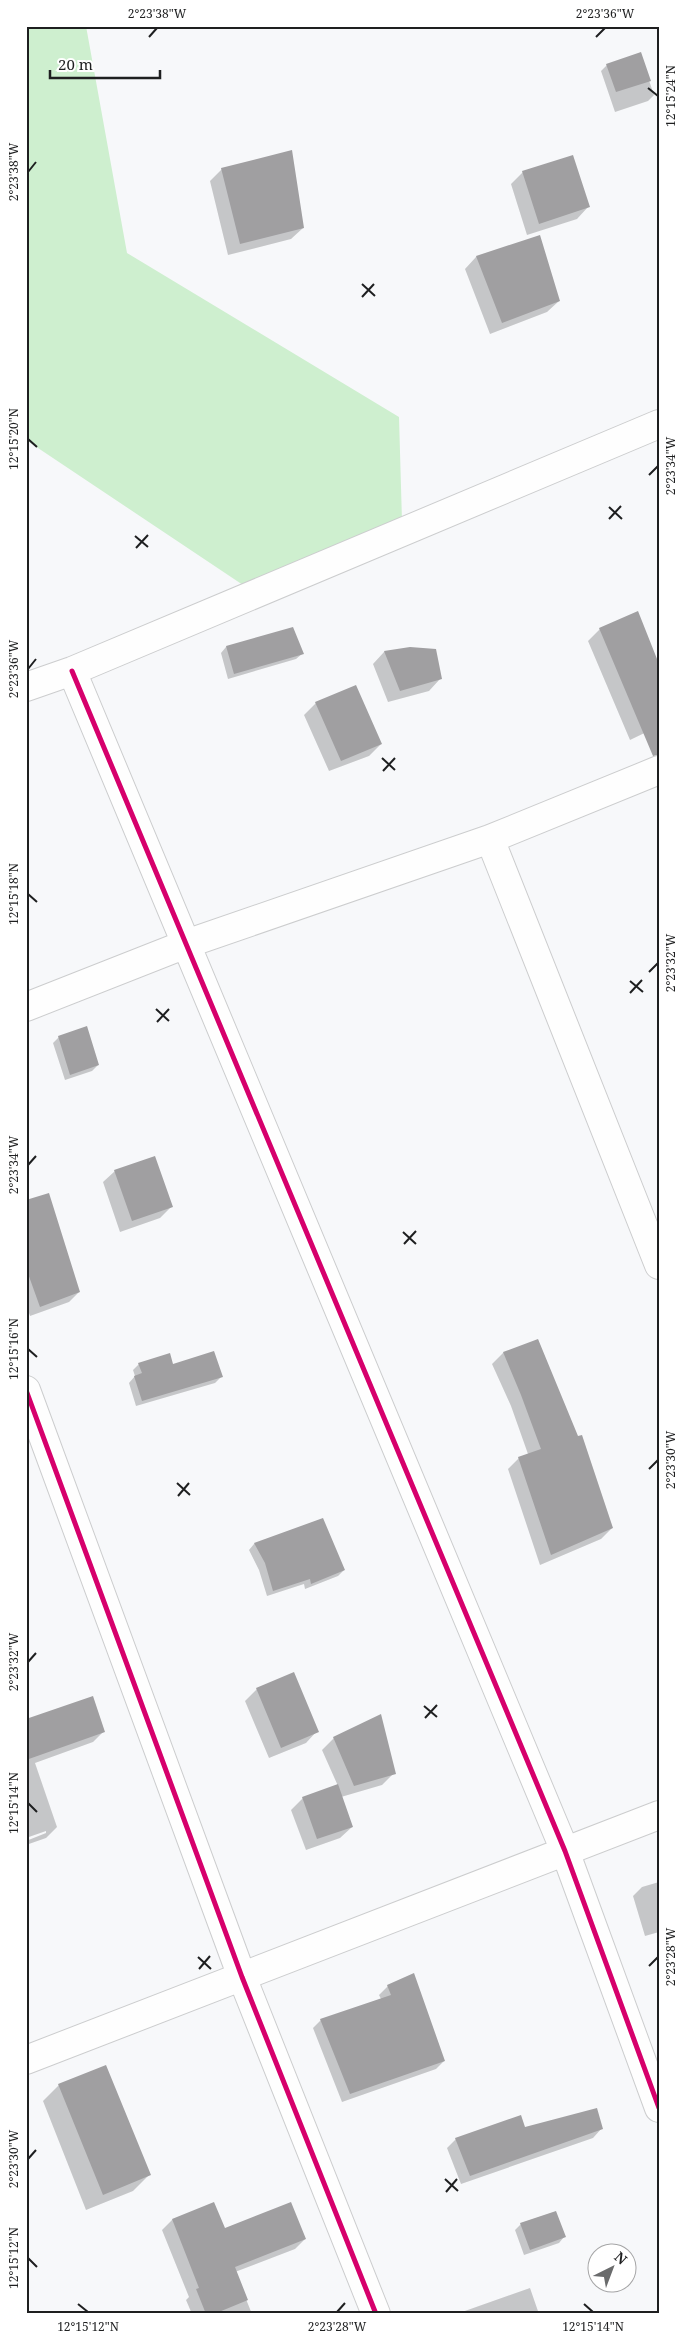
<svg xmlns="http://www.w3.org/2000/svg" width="685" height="2340" font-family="'Noto Serif',serif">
<rect width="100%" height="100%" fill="#f7f8fa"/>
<path fill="#ceefcf" d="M 26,26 L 86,26 L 127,253 L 399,417 L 402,521 L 243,585 L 26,440 Z"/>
<path fill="#0003" d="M 640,54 L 654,95 L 648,101 L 615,112 L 601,71 L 607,65 Z
M 222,169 L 303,228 L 291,239 L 228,255 L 210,181 Z
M 523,172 L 588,207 L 577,219 L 527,235 L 511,184 Z
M 539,237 L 559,301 L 547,312 L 490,334 L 465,269 L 476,257 Z
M 637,613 L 659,726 L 630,740 L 588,641 L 600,629 Z
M 226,647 L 302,654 L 296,659 L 228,679 L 221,653 Z
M 410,648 L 440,679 L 429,691 L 388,702 L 373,664 L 384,652 Z
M 316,703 L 381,744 L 369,756 L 329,771 L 304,715 Z
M 59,1037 L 98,1065 L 92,1071 L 65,1080 L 53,1043 Z
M 115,1171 L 171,1207 L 160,1218 L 120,1232 L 103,1182 Z
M 26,1201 L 79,1292 L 69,1302 L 30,1316 L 26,1304 Z
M 538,1340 L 612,1528 L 601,1539 L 540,1565 L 508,1469 L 519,1458 L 528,1454 L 511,1406 L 492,1364 L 503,1353 Z
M 139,1364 L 173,1365 L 221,1377 L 215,1383 L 136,1406 L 129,1383 L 135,1376 L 133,1370 Z
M 322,1519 L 344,1570 L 338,1576 L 305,1589 L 304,1584 L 267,1596 L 259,1570 L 249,1550 L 254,1544 Z
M 257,1689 L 317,1731 L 306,1743 L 269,1758 L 245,1701 Z
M 26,1720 L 104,1731 L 93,1742 L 35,1763 L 57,1827 L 46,1838 L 26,1845 L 26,1841 L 46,1833 L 46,1831 L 26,1838 Z
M 334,1738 L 394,1773 L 382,1785 L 341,1797 L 352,1827 L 340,1838 L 306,1850 L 291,1810 L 303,1798 L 338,1786 L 322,1750 Z
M 659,1882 L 659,1932 L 645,1936 L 633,1896 L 642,1887 Z
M 388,1986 L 444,2061 L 436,2069 L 342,2102 L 313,2028 L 321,2020 L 381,1999 L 379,1995 Z
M 59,2085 L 149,2175 L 133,2191 L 86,2210 L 43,2101 Z
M 524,2128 L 602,2128 L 593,2138 L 461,2184 L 447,2148 L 456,2139 Z
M 214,2204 L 224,2229 L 305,2239 L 295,2249 L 235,2272 L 252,2314 L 192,2314 L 186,2300 L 189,2297 L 162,2230 L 172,2220 Z
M 521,2224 L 564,2237 L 559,2243 L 524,2255 L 515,2230 Z
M 530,2288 L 539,2314 L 460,2314 L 462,2312 Z"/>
<path fill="#a09fa1" d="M 641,52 L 651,81 L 616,92 L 606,64 Z
M 292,150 L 304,228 L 240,244 L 221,168 Z
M 573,155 L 590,207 L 539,224 L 522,171 Z
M 540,235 L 560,301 L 502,323 L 476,256 Z
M 638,611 L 659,664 L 659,755 L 653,756 L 599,628 Z
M 293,627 L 304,654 L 234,674 L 226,646 Z
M 410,647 L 436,649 L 442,679 L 400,691 L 384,651 Z
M 356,685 L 382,744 L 341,761 L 315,702 Z
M 87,1026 L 99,1065 L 70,1075 L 58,1036 Z
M 155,1156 L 173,1207 L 132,1221 L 114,1170 Z
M 49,1193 L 80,1292 L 40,1307 L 26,1268 L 26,1200 Z
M 538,1339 L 578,1436 L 582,1435 L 613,1528 L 551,1555 L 518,1457 L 541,1449 L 521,1395 L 503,1352 Z
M 214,1351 L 223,1377 L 142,1401 L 134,1376 L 142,1373 L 138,1363 L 170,1353 L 173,1364 Z
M 323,1518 L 345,1570 L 311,1584 L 310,1579 L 273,1591 L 265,1563 L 254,1543 Z
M 294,1672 L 319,1732 L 281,1748 L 256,1688 Z
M 93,1696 L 105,1732 L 26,1760 L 26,1719 Z
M 381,1714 L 396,1774 L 354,1786 L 333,1737 Z
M 338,1784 L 353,1827 L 317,1839 L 302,1797 Z
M 414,1973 L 445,2061 L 350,2094 L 320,2019 L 391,1995 L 387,1985 Z
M 106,2065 L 151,2175 L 103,2195 L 58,2084 Z
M 597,2108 L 603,2129 L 470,2176 L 455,2138 L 521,2115 L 525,2127 Z
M 214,2202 L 225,2228 L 291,2202 L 306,2239 L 235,2267 L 248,2300 L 214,2314 L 206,2314 L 196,2289 L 199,2288 L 172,2219 Z
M 556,2211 L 566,2237 L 530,2250 L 520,2223 Z"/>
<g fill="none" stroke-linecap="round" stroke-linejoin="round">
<defs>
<path id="street" d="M 72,671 L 565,1851 L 659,2108
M 26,687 L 72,671 L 659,424
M 490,839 L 659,1265
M 26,1007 L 186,944 L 490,839 L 659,770
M 26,1390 L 242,1977 L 376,2314
M 26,2060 L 659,1815"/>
</defs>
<use href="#street" stroke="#cccdce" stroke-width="30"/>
<use href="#street" stroke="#fefefe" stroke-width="28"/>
<defs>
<path id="cycleway" d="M 72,671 L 565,1851 L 659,2108
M 26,1390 L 242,1977 L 376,2314"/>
</defs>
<use href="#cycleway" stroke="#fff" stroke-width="8"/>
<use href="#cycleway" stroke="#d6006c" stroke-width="5"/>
</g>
<path fill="none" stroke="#1e1f20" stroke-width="2" d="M 149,37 L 157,28M 596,37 L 605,28M 648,88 L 658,96M 28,172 L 36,162M 362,284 L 375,296M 362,297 L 374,284M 28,439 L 37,447M 649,475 L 658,466M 609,507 L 622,519M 609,519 L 621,506M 135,536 L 148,547M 136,548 L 148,535M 28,669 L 36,659M 382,758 L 395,770M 383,771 L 395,758M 28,894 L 37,902M 649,972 L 658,963M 630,981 L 643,992M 630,993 L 642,980M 156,1009 L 169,1021M 157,1022 L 169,1009M 28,1165 L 36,1156M 403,1232 L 416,1244M 404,1244 L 416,1231M 28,1349 L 37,1357M 649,1469 L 658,1460M 177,1483 L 190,1495M 178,1496 L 189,1483M 28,1662 L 36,1653M 424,1706 L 437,1717M 425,1718 L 437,1705M 28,1803 L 37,1812M 198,1957 L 211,1969M 649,1966 L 658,1957M 199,1969 L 210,1956M 28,2159 L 36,2150M 445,2179 L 458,2191M 446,2192 L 457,2179M 28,2258 L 37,2267M 78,2304 L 88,2312M 584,2304 L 593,2312M 337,2312 L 345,2303"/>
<rect width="685" height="2340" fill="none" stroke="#ffffff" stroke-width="55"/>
<g transform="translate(612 2268) rotate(42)"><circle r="24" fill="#ffffff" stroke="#a5a5a6"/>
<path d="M0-4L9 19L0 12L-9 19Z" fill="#6a6b6c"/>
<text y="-8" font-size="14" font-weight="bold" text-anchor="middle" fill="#1e1f20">N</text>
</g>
<path d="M50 70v8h110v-8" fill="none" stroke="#1e1f20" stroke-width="2.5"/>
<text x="58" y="70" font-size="15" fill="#1e1f20" stroke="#ffffff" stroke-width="4" paint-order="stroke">20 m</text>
<rect x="28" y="28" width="630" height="2284" fill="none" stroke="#1e1f20" stroke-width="2"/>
<g font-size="12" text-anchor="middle" fill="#1e1f20">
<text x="157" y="18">2°23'38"W</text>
<text x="605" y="18">2°23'36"W</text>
<text transform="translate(671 96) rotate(-90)" y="4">12°15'24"N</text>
<text transform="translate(14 172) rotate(-90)" y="4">2°23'38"W</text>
<text transform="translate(14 439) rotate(-90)" y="4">12°15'20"N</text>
<text transform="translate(671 466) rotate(-90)" y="4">2°23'34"W</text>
<text transform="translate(14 669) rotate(-90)" y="4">2°23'36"W</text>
<text transform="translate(14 894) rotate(-90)" y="4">12°15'18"N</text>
<text transform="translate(671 963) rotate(-90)" y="4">2°23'32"W</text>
<text transform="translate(14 1165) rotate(-90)" y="4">2°23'34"W</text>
<text transform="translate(14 1349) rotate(-90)" y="4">12°15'16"N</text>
<text transform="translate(671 1460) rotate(-90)" y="4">2°23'30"W</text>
<text transform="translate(14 1662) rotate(-90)" y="4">2°23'32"W</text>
<text transform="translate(14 1803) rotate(-90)" y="4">12°15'14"N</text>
<text transform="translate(671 1957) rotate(-90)" y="4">2°23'28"W</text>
<text transform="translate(14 2159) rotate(-90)" y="4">2°23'30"W</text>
<text transform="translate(14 2258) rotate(-90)" y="4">12°15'12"N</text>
<text x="88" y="2331">12°15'12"N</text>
<text x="337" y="2331">2°23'28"W</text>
<text x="593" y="2331">12°15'14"N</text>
</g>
</svg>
